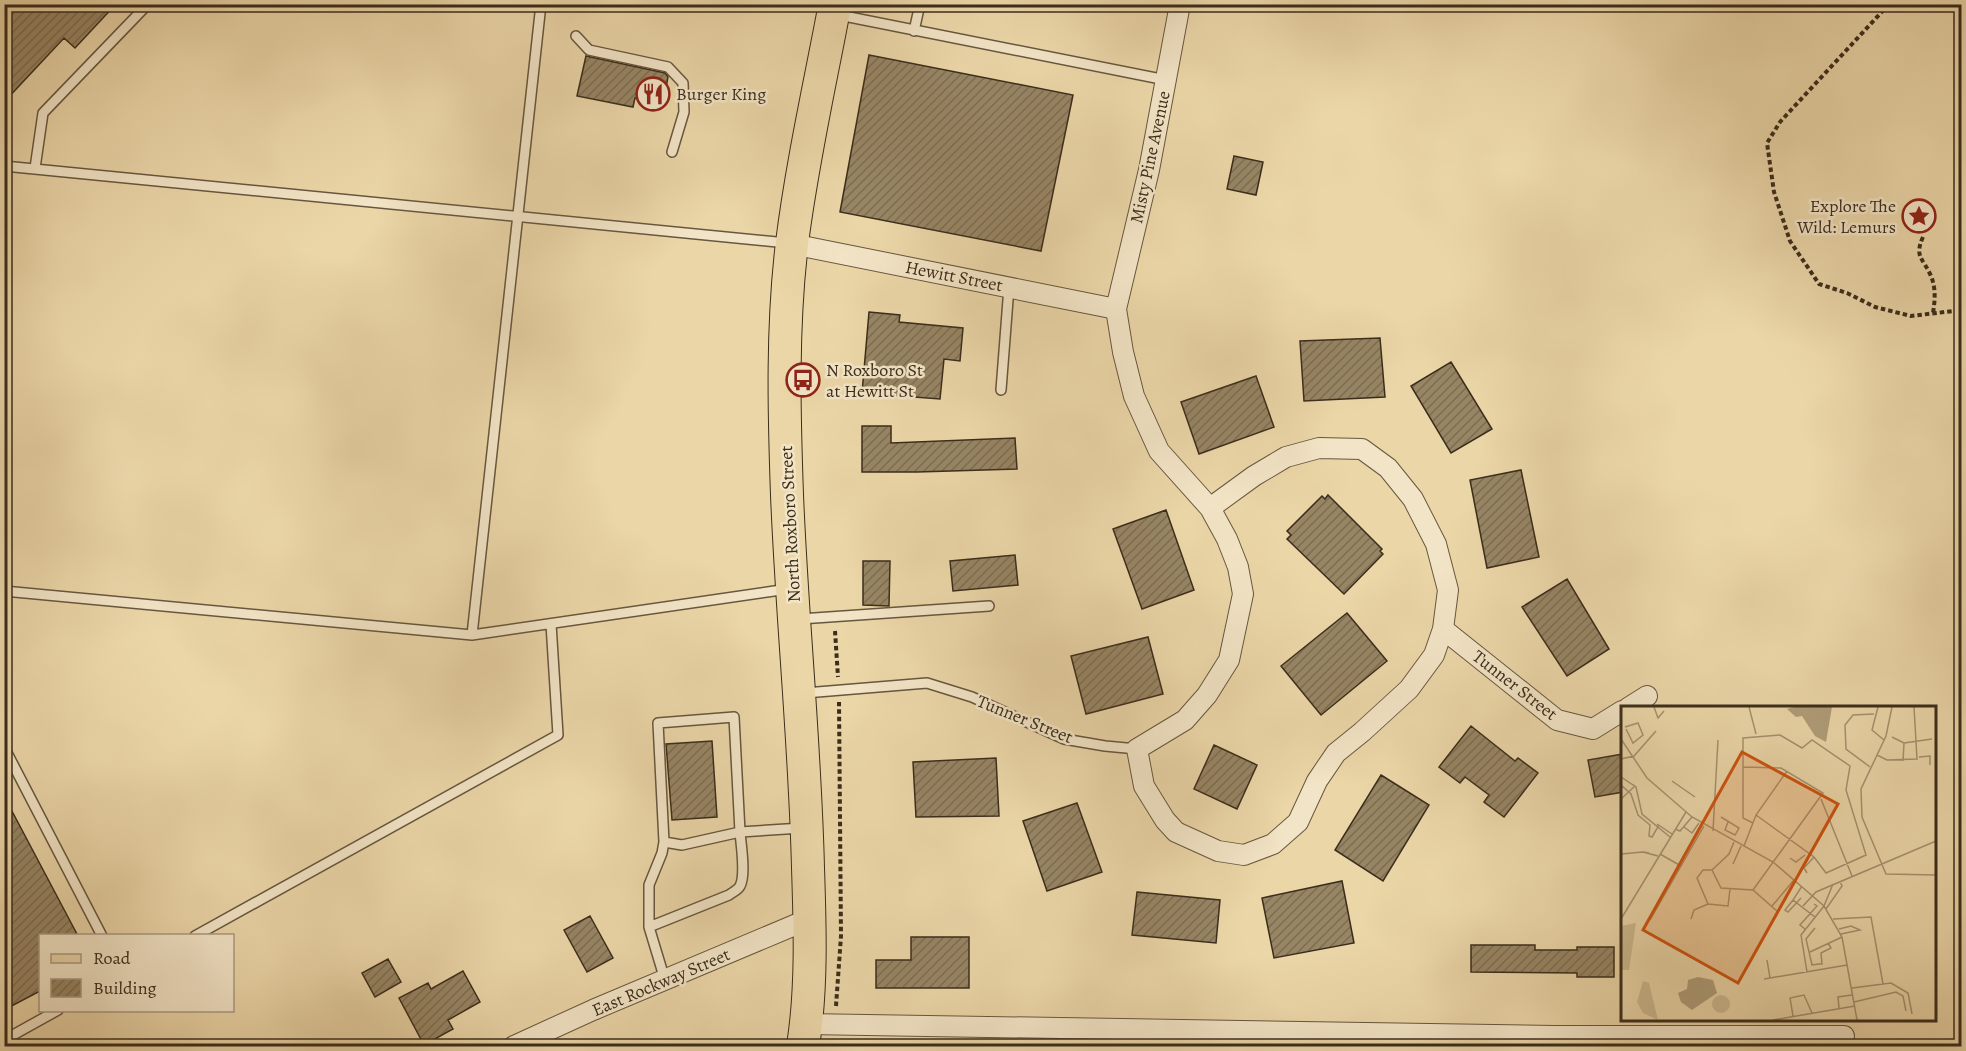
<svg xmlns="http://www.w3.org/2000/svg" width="1966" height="1051" font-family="Alegreya,serif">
<defs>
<pattern id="building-hatch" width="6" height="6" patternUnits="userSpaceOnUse" patternTransform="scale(1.5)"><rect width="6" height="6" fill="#978564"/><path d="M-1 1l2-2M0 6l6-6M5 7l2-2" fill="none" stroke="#7c6d52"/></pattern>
</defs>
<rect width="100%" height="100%" fill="#ebd6a8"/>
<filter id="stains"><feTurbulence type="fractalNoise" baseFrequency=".00333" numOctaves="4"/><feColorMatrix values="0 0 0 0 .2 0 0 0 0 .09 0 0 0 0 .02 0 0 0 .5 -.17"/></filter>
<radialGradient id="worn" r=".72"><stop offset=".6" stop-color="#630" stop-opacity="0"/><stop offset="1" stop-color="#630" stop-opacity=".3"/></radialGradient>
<path fill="url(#building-hatch)" stroke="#3b2d1b" stroke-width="1.5" d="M 4,4 L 116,4 L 75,48 L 64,38 L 4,102 Z
M 869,55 L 1073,95 L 1041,251 L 840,212 Z
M 586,56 L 665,73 L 668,77 L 663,104 L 635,98 L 633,107 L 577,96 Z
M 1234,156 L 1263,162 L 1256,195 L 1227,189 Z
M 869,312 L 900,315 L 899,322 L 963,328 L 960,361 L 944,359 L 940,399 L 862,393 Z
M 1380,338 L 1385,397 L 1304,401 L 1300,341 Z
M 1451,362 L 1492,429 L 1451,453 L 1411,386 Z
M 1256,376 L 1274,427 L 1199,454 L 1181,402 Z
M 862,426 L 891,426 L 891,443 L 1015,438 L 1017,469 L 917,472 L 862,472 Z
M 1521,470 L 1539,557 L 1487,568 L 1470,480 Z
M 1328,495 L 1382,549 L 1380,551 L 1383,554 L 1344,594 L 1287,539 L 1291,535 L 1287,531 L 1322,496 L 1325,499 Z
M 1166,510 L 1194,590 L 1142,609 L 1113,529 Z
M 1015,555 L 1018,585 L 953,591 L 950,561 Z
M 863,561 L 890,561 L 889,606 L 863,605 Z
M 1567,579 L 1609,649 L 1567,676 L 1522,607 Z
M 1347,613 L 1387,661 L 1321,715 L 1281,666 Z
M 1148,637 L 1163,694 L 1086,714 L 1071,656 Z
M 1471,726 L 1515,761 L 1518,758 L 1538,773 L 1504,817 L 1484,802 L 1489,795 L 1465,777 L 1460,783 L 1439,767 Z
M 712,741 L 717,817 L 672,820 L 666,744 Z
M 1214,745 L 1257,765 L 1237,809 L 1194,789 Z
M 1623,754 L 1623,792 L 1595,797 L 1588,760 Z
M 996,758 L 999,816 L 916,817 L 913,762 Z
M 1381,775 L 1429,805 L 1383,881 L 1335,850 Z
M 4,796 L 78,936 L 40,936 L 40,991 L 4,1010 Z
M 1077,803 L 1102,872 L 1047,891 L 1023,821 Z
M 1342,881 L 1354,943 L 1274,958 L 1262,898 Z
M 1137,892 L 1220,900 L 1216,943 L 1132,935 Z
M 590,916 L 613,958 L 587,972 L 564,930 Z
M 911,937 L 969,937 L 969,988 L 876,988 L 876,960 L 911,960 Z
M 1471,945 L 1535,945 L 1535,950 L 1577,950 L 1577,947 L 1614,947 L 1614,977 L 1577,977 L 1577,973 L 1471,972 Z
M 388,959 L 401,982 L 375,997 L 362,973 Z
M 463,971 L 480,1002 L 448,1020 L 453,1029 L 424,1045 L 399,998 L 428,983 L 431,989 Z"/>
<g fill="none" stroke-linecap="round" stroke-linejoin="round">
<defs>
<path id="service" d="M 839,15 L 1166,80
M 914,31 L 920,4
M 576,36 L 589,50 L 668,67 L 683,83 L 684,112 L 672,152
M 4,166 L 787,243
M 35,168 L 43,113 L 148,4
M 1001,390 L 1009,287
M 4,591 L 472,635 L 788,589
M 800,619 L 989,606
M 472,635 L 541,4
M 805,693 L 927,683 L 972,697 L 1064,739 L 1105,746 L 1137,749
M 4,747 L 102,936
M 649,927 L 649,885 L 662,853 L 664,842 L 658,723 L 734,717 L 740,832 L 682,845 L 664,842
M 195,936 L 558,735 L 551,624
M 665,980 L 649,927 L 729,895 C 733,892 738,890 740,886 C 746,875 741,845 740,832 L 802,828
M 4,1040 L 58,1010"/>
<path id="minor" d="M 1180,4 L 1149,170 L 1116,309 L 1123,352 L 1134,396 L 1159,451 L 1210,508 L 1227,539 L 1238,567 L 1243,594 L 1229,660 L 1207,695 L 1185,720 L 1137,749 L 1144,786 L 1165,820 L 1176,832 L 1218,851 L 1244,855 L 1273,844 L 1298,822 L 1317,781 L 1336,753 L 1362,732 L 1409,689 L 1434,655 L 1443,629 L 1448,590 L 1436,544 L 1413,499 L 1388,468 L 1362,449 L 1319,448 L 1286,457 L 1254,476 L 1210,508
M 792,244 L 1116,309
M 1443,629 L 1557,720 L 1593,729 L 1622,711
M 1628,708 L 1647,696
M 806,1024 L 1554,1036 L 1844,1036
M 514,1046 L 593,1010 L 809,919"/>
<path id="primary" d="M 803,1046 C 812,988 810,927 808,868 C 805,743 792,619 787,495 C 784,411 782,326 792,243 C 802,163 820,84 835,4"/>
</defs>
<use href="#service" stroke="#67573e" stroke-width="12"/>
<use href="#minor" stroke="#67573e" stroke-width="22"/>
<use href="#primary" stroke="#3b2d1b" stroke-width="34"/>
<path stroke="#3b2d1b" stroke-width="4" stroke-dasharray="4.5 3" stroke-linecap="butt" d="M 1889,4 L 1780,122 L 1767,143 L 1774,192 L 1790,241 L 1819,284 L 1847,293 L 1875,307 L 1911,316 L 1962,310
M 1923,237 C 1914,257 1923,258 1931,276 C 1936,288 1935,301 1933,313
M 835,631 L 838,677
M 836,1006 L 841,936 L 839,702"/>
<use href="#service" stroke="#f2e4c6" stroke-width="9"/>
<use href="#minor" stroke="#f2e4c6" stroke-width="20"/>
<use href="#primary" stroke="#ebd6a8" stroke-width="32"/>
</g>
<defs>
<symbol id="restaurant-ring" viewBox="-11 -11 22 22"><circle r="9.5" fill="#f2e4c6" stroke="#8f2418" stroke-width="1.5"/><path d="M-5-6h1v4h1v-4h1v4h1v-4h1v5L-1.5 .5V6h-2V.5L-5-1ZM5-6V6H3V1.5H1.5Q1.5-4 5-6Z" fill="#8f2418"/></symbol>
<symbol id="sight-ring" viewBox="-11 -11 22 22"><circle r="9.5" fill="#f2e4c6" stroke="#8f2418" stroke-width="1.5"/><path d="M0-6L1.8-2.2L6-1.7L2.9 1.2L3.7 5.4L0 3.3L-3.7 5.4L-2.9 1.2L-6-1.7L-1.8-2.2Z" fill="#8f2418"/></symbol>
<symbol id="bus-ring" viewBox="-11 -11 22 22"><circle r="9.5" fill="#f2e4c6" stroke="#8f2418" stroke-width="1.5"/><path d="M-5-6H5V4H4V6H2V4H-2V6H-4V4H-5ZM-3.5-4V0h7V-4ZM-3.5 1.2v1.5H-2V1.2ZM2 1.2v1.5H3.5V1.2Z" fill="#8f2418"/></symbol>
</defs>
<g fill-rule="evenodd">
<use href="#restaurant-ring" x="634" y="75" width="38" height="38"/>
<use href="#sight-ring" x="1900" y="197" width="38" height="38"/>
<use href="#bus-ring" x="784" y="361" width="38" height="38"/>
</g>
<g text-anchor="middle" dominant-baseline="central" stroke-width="5" stroke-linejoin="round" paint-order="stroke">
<g font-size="18" fill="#3b2d1b" stroke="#f2e4c6" text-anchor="start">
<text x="676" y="94">Burger King</text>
<text x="1896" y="206" text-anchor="end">Explore The<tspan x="1896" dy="21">Wild: Lemurs</tspan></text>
<text x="826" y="370">N Roxboro St<tspan x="826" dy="21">at Hewitt St</tspan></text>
</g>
<g font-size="18" fill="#3b2d1b" stroke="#f2e4c6">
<text transform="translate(1150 157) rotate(-78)">Misty Pine Avenue</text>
<text transform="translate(954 276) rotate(11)">Hewitt Street</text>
<text transform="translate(790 524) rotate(-93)">North Roxboro Street</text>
<text transform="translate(1515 685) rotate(38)">Tunner Street</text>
<text transform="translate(1025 719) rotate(22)">Tunner Street</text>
<text transform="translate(661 982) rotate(-23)">East Rockway Street</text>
</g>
</g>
<g transform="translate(1621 706)">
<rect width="315" height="315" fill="#ebd6a8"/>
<path d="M 15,217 L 8,264 L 0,264 L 0,220 ZM 22,275 L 28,277 L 37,314 L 22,307 L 16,296 ZM91 298a9 9 0 1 1 18 0a9 9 0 1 1-18 0Z" fill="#cdb990"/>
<path d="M 173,1 L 211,1 L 205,36 L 194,30 L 181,10 L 175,11 L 166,3 ZM 77,271 L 92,274 L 96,287 L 71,304 L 60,296 L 57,287 L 66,283 L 67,274 Z" fill="#af9d78"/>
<path fill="none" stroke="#a59270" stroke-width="1.5" d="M 33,1 L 37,12 L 43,5M 128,1 L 135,28M 257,1 L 251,24 L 263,34M 271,1 L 265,30 L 240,83 L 241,111 L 265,168 L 315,169M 4,21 L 17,17 L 22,29 L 12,37 L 5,23M 271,31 L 283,37 L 282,55M 0,33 L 26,72 L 71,111 L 152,156 L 203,200 L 221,231 L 236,314M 283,37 L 311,33M 256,49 L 266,54 L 296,53 L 293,1M 298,51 L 309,50 L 309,59M 0,53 L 13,50 L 35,25M 122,61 L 160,62 L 202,87 L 132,184M 249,61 L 225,43 L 224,19 L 232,9 L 253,8M 0,71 L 15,81 L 21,108 L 49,131M 51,75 L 74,91M 0,79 L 10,88 L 17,109 L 29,119 L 28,130 L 31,131 L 38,119M 0,93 L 14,80M 200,93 L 231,170M 100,111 L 118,122 L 114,129 L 104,124 L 107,116M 132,117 L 122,112 L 122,32 L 159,29 L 181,42 L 191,34 L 229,60 L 225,84 L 245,149 L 205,167 L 193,151 L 135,109M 36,118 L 51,128M 63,121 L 71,127 L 78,117M 54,123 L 59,125 L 71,111M 92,125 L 97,34M 123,140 L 135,109 L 166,65M 28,147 L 22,146 L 37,150M 0,148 L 22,146M 39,148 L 60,160M 169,152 L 175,156 L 184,149M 112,158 L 120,140M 91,164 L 82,164 L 76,172 L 87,198 L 107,200 L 109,183M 91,164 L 100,182 L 132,184 L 157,206M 91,164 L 108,148 L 113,136M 186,167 L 183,162 L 193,151M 181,180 L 172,194 L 194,211M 172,194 L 164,204 L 167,206 L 180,192M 151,200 L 173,174M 182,200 L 195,186 L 315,135M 203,200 L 212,178M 205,203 L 221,180 L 219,175M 0,213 L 65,106M 70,213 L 73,204 L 87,198M 212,213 L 250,211 L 262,278M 29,214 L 83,120M 194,222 L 185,233 L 191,259 L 198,258M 184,223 L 179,219 L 196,200 L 193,198M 218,223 L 230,220 L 239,224 L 220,228M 189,246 L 221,231M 146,254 L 149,272M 198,258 L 201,258 L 200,247 L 210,242 L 207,237M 186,266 L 180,229 L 203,200M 143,273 L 226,259M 231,282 L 270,277 L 287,287 L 291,308M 233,296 L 275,286 L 282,290 L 285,305M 218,302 L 217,291 L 231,289M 172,310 L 169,292 L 183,289 L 191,307M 152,314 L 234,300"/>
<path fill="#ce520e" fill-opacity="0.15" stroke="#ce520e" stroke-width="3" d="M 121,46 L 217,98 L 117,277 L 22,224 Z"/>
<rect width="315" height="315" fill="none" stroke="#3b2d1b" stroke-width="3"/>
</g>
<rect width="1966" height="1051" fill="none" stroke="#ebd6a8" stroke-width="24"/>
<rect x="6" y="6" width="1954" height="1039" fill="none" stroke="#3b2d1b" stroke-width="3"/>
<rect x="12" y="12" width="1942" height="1027" fill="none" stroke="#3b2d1b" stroke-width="1.5"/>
<rect x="39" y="934" width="195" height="78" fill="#f2e4c6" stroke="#a99b82" stroke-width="1.5"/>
<rect x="51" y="954" width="30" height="9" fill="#ebd6a8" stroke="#a99b82" stroke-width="1.5"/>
<text x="93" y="964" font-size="18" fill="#3b2d1b">Road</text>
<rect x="51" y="979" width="30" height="18" fill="url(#building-hatch)" stroke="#a99b82" stroke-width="1.5"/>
<text x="93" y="994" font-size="18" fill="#3b2d1b">Building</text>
<rect width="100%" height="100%" filter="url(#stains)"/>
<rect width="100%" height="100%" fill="url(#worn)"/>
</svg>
